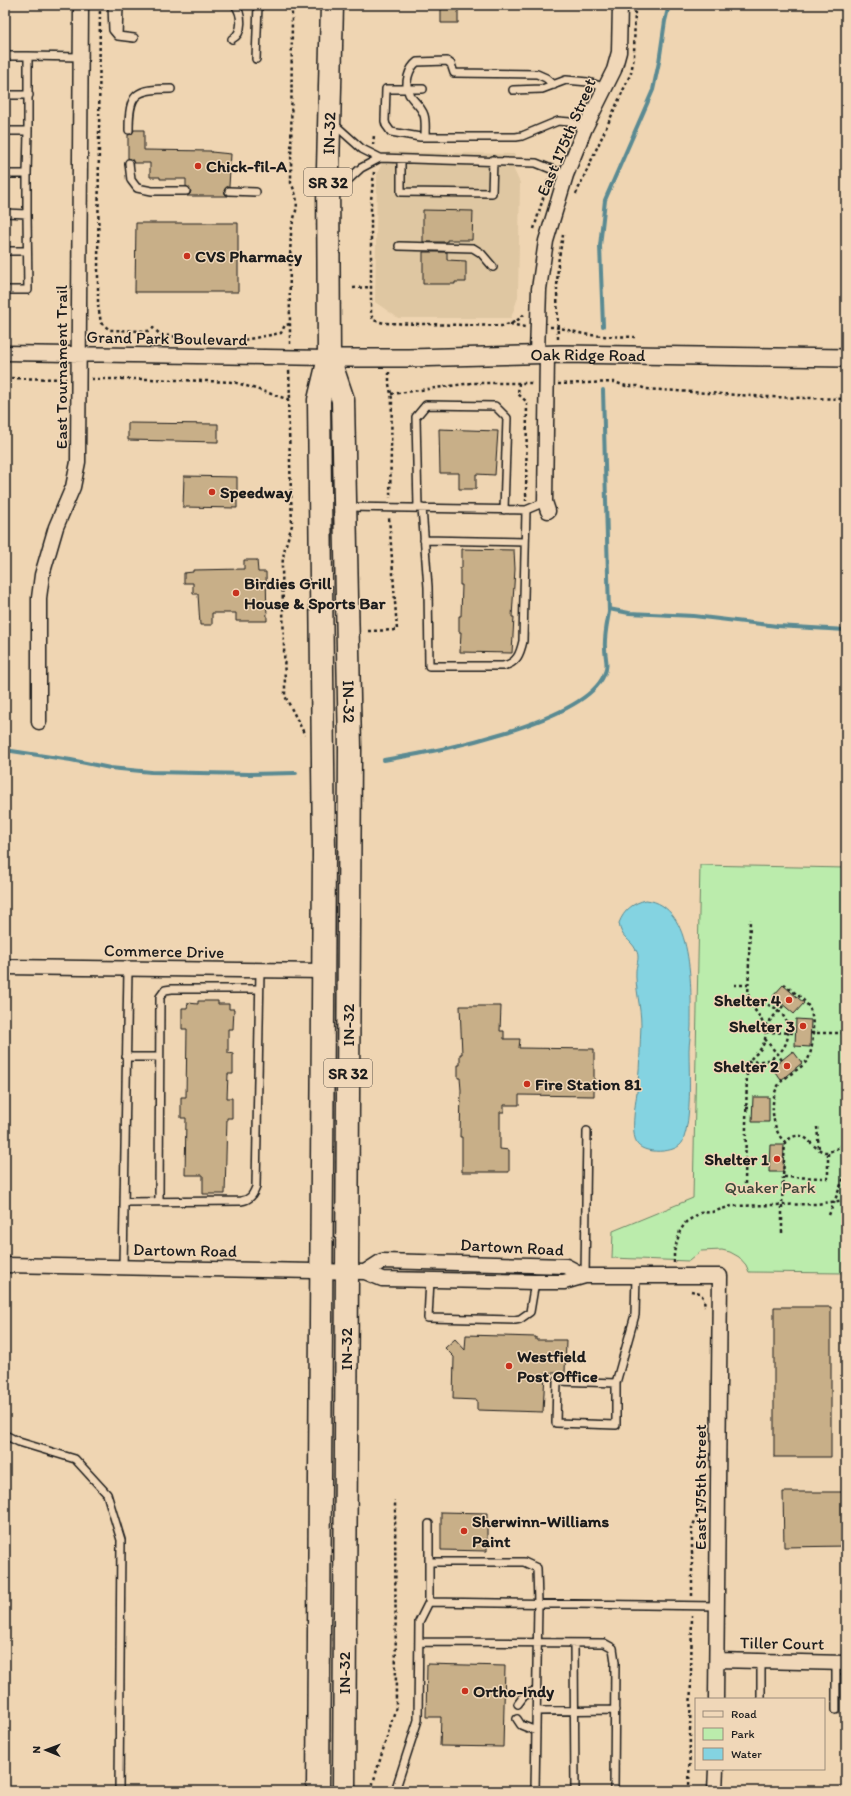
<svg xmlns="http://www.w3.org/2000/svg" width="851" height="1796" font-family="Itim,sans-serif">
<rect width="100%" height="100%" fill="#efd5b2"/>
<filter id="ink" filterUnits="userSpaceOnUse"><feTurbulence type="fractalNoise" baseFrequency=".025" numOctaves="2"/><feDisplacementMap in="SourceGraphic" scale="8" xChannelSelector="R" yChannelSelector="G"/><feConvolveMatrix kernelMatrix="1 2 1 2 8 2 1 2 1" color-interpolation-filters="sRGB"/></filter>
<g filter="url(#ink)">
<path fill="#dfc7a2" d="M 387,152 L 515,154 L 514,170 L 520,183 L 518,297 L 511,318 L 398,318 L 375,302 L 377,174 Z"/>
<path fill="#bbecac" stroke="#6c8464" d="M 700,865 L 846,868 L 846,1273 L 749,1272 L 746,1265 L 739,1257 L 730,1252 L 722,1250 L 701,1251 L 689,1261 L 612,1258 L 613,1231 L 693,1198 Z"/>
<path fill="#84d3e1" stroke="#5a8a92" d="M 646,900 C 695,905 691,991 691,1026 C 691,1034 689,1042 689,1050 C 689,1076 692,1117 683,1141 C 678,1154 641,1155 636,1142 C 630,1126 637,1099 638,1082 C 640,1063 640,1044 641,1025 C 641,1006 635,989 636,970 C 637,963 640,956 636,950 C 630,938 621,939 619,923 C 624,910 633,903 646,900 Z"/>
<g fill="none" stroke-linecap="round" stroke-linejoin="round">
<path stroke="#5a8a92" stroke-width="4" d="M 603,326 L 600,246 L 605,200 L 653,90 L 659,62 L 665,21 L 669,5
M 609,609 L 629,613 L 694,616 L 777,626 L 846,630
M 5,750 L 71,760 L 110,768 L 151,772 L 249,774 L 296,773
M 384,760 C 434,752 583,723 604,675 C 609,665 605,658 605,648 C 604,637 607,624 609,612 L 603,390"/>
</g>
<path fill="#c8af88" stroke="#1c1c1c" d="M 441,5 L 458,5 L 458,23 L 441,23 Z
M 134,130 L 144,130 L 144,150 L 211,151 L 211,152 L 231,154 L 229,186 L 224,190 L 225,194 L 228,196 L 187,196 L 190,194 L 191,191 L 186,186 L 186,179 L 160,179 L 160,177 L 150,177 L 150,163 L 134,163 L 131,159 L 128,158 L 128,135 L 132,134 Z
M 423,210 L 473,211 L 472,240 L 447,240 L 447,242 L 423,242 Z
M 136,223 L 238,223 L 238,292 L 135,292 Z
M 423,252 L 447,252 L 447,260 L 466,261 L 466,282 L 455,282 L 455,284 L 423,284 Z
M 128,423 L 218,424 L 218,442 L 128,440 Z
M 439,429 L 498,431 L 495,475 L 476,474 L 476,489 L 459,489 L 459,473 L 440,473 Z
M 184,476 L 237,477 L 237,508 L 183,507 Z
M 462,549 L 514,550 L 515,569 L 512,617 L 514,617 L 512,653 L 460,652 L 461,632 L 459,632 L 459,616 L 461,616 L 462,585 L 460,585 L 460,568 L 462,568 Z
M 244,560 L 257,560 L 258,572 L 266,572 L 267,621 L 236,621 L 236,613 L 212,613 L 212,625 L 200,625 L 198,594 L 193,594 L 193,583 L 184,583 L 184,573 L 193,572 L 193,570 L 244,569 Z
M 783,985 L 804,1003 L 794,1014 L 773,996 Z
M 198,1001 L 218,1001 L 218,1004 L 229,1004 L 229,1009 L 234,1009 L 233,1029 L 228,1029 L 228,1053 L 233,1054 L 233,1074 L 228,1074 L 227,1098 L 232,1098 L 232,1118 L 227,1118 L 225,1194 L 203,1194 L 203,1175 L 185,1175 L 186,1118 L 181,1118 L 181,1097 L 186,1097 L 187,1029 L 182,1029 L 182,1008 L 187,1008 L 188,1003 L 198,1004 Z
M 460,1006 L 501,1006 L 500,1031 L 504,1031 L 504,1039 L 520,1039 L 519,1048 L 594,1049 L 594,1096 L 519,1095 L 519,1105 L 504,1105 L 504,1112 L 500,1112 L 500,1149 L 509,1150 L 509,1172 L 462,1172 L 462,1137 L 460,1137 L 461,1090 L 460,1078 L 458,1078 L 458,1065 L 460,1065 L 460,1054 L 462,1054 Z
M 796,1019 L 811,1020 L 810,1047 L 795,1046 Z
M 793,1051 L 802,1063 L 781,1080 L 772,1068 Z
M 753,1097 L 769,1097 L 769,1122 L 752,1122 Z
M 770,1145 L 784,1145 L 783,1172 L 769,1172 Z
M 774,1307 L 831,1307 L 831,1457 L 774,1457 Z
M 466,1335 L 536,1337 L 536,1340 L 566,1340 L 565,1373 L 545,1373 L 543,1412 L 477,1410 L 477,1400 L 453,1399 L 454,1357 L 445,1348 L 455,1339 L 465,1350 Z
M 783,1492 L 846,1492 L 846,1546 L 784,1547 Z
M 441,1512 L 487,1513 L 487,1551 L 441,1550 Z
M 427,1664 L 505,1666 L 503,1747 L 440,1746 L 441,1717 L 426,1717 Z"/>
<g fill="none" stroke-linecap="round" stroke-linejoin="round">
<defs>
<path id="service" d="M 112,5 L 113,30 L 118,36 L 134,38
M 118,36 L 119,5
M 232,39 C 244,33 242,14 235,5
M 5,56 L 28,56
M 256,59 L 258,5
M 423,89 L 386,89 L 385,121 L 386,125 L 391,132 L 420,137 L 516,137 L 522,136 L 558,121 L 570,122 L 585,128
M 513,90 L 542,89 L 566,80 L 588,82 L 606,88
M 5,95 L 29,95
M 334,124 L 362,149 L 380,158 L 536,163 L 566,175
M 129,130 C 129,93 135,89 171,89
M 5,131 L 28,131 L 28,56 L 80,57
M 425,137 C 425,130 426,121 424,115 C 421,106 413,101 409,94 C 404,83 409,68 417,62 L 447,61 L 451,64 L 454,73 L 537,74 L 546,78 L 554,85
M 401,159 L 401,192 L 492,193 L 493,160
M 129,163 L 131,180 L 137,188 L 152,191 L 186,191
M 5,174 L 27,174 L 28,131
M 229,191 L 256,192
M 333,194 L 361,168 L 380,158
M 5,213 L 27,214 L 27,174
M 399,246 L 473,248 L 481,253 L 493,267
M 5,251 L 27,251
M 5,290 L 28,290 L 27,214
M 347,507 L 526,510 L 545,502
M 418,508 L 416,417 L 426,405 L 495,406 L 507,418 L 504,510
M 422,508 L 428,587 L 429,666 L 503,666 C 517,663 520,654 523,641 L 526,510
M 424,540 L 525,542
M 126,1057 L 159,1057
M 159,1201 L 160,997 L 165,990 L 172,989 L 259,989
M 125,1202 L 241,1201 C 250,1200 253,1195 256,1187 L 260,971
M 123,1267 L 128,969
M 585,1276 L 587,1131
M 430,1280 L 428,1318 L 515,1320 L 520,1319 L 530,1312 L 535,1282
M 616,1383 L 557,1381 L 556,1423 L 616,1425 L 616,1383 L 635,1315 L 636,1276
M 5,1435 L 19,1442 L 75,1459 L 107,1494 L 121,1540 L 119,1791
M 429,1562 L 524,1562 L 537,1568 L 538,1603 L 535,1791
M 429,1602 L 717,1606
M 419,1642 L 604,1643 L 613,1648 L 615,1662 L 614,1791
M 574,1643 L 575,1791
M 761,1699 L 761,1661
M 518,1704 L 524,1696 L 536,1690
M 836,1710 L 836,1663
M 536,1711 L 615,1710
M 517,1719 L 521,1725 L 536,1731
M 395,1791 L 418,1720 L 419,1622 L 429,1602 L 429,1524"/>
<path id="minor" d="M 5,353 L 329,358
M 537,354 L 539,289 L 546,241 L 566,175 L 585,128 L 614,70 L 619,52 L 620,5
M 547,354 L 545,502 L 548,511
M 39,722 L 39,598 L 42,575 L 56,527 L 73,487 L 78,462 L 81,5
M 5,967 L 323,971
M 5,1265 L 365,1272 L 382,1279 L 535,1282 L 564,1282 L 585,1276 L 720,1276 L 716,1699
M 365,1272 L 382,1261 L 566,1266 L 585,1276
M 717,1660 L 846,1663
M 715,1791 L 716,1769"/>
<g id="tertiary">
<path id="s1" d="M 329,358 L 409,358 L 561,354 L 846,358"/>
</g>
<g id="primary">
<path id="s2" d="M 329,358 L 343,400 L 350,748 L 344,1791"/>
<path id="s3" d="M 318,1791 L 324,853 L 319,400 L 329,358 L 328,169 L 332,5"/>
</g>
</defs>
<use href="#service" stroke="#1c1c1c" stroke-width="10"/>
<use href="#minor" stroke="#1c1c1c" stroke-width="17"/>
<use href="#tertiary" stroke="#1c1c1c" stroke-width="20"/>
<use href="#primary" stroke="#1c1c1c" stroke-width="25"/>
<path stroke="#1c1c1c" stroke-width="2.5" stroke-dasharray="3 3" stroke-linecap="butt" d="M 100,5 L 98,273 L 98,305 L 101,323 L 110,330 L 148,331 L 153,328 L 161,335 L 233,342 L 281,333 L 285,325 L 290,324
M 373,145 L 374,135
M 374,172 L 371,200 L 371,314 L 373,320 L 384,323 L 503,326 C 511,324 520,320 525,313
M 576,194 L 631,73 L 634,57 L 635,5
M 534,229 L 549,178
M 353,288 L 371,287
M 510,324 L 525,327
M 550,327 C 562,327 573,332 584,334 C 601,337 618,336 635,337
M 558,339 L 557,289 L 558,263 L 563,235
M 290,344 C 290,308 289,270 291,234 C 293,212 303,207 291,183 L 292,5
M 389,372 L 389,384 L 392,399 L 390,498
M 5,378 L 66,379
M 91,379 L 148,379 L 234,382 L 290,400 L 289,369
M 519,383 L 518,394 L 527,402 L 526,501
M 558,384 L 614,382 L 626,386 L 638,386 L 646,389 L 768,397 L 846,399
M 391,394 L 472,383 L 533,383
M 288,399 L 292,525 L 284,551 L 282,567 L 285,687 L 285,696 L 305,735
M 368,631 L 397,630 L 389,517
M 846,947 L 844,998 L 846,1059
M 784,984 C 792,991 805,999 810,1009 C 815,1020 814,1054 806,1062 C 798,1071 784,1076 778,1086 C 769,1100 772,1132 785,1142 C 807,1124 809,1150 826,1152 C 834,1152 839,1146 846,1144
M 734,985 L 748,985
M 765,1026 L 784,1005
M 766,1032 L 796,1033
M 811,1033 L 844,1033
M 765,1039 L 782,1060
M 748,1062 C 756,1061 765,1062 772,1058 C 792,1048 794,1020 775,1008 C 767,1003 757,1003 748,1002
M 746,1108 L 752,1108
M 817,1127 L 819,1149
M 785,1142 L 783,1177 L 828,1178 L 828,1152
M 745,1184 L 747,1067 C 748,1060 753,1057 758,1052 C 774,1035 761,1016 748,1002 L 750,919
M 829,1215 L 844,1177
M 782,1233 L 782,1206 L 783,1177
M 674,1263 L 674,1252 L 680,1231 L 686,1222 L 700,1213 L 712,1212 L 732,1206 L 816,1204 L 846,1200
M 691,1291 L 700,1293 L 704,1299 L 705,1307
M 692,1596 L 692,1528 L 703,1502
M 373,1791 L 373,1783 L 396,1707 L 395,1500
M 689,1791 L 692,1615"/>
<use href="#service" stroke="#f0d7b8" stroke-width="7"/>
<use href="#minor" stroke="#f0d7b8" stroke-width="14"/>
<use href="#tertiary" stroke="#f0d7b8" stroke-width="17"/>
<use href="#primary" stroke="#f0d7b8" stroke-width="22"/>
</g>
</g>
<g fill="#c8321e" stroke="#f0d7b8" stroke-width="1.5">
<circle cx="198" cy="166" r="4"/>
<circle cx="187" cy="256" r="4"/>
<circle cx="212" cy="492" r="4"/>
<circle cx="236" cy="593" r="4"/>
<circle cx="789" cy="1000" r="4"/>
<circle cx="803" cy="1026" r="4"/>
<circle cx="787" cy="1066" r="4"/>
<circle cx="527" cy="1084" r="4"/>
<circle cx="777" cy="1159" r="4"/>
<circle cx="509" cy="1366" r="4"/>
<circle cx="464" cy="1531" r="4"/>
<circle cx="465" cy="1691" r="4"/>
</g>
<g text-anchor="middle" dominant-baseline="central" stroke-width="3" stroke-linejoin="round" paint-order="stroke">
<g fill="#f0d7b8" stroke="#5c544b" stroke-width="1">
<rect x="304" y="168" width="48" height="28" rx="3"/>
<rect x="324" y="1059" width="48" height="28" rx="3"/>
</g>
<g font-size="16" font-weight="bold" fill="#1c1c1c">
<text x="328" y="182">SR 32</text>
<text x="348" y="1073">SR 32</text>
</g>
<g font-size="17" fill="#1c1c1c" stroke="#f0d7b8">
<text stroke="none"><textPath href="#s3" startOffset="1659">IN-32</textPath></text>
<text transform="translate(566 137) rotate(-67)">East 175th Street</text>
<text transform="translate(167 338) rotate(1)">Grand Park Boulevard</text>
<text stroke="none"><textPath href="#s1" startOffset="259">Oak Ridge Road</textPath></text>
<text transform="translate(61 367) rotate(-90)">East Tournament Trail</text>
<text stroke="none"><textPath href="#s2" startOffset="346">IN-32</textPath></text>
<text transform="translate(164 951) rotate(1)">Commerce Drive</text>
<text transform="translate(348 1025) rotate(-90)">IN-32</text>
<text transform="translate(512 1247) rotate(3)">Dartown Road</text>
<text transform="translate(185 1250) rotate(1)">Dartown Road</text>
<text transform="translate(346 1349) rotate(-90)">IN-32</text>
<text transform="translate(700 1487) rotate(-90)">East 175th Street</text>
<text transform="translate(782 1643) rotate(1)">Tiller Court</text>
<text transform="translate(344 1673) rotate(-90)">IN-32</text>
</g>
<g font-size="17" font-weight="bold" fill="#1c1c1c" stroke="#f0d7b8" text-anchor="start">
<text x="206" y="166">Chick-fil-A</text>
<text x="195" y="256">CVS Pharmacy</text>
<text x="220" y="492">Speedway</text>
<text x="244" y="583">Birdies Grill<tspan x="244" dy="20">House &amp; Sports Bar</tspan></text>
<text x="781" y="1000" text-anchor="end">Shelter 4</text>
<text x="795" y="1026" text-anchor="end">Shelter 3</text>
<text x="779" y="1066" text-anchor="end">Shelter 2</text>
<text x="535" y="1084">Fire Station 81</text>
<text x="769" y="1159" text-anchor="end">Shelter 1</text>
<text x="517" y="1356">Westfield<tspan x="517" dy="20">Post Office</tspan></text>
<text x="472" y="1521">Sherwinn-Williams<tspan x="472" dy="20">Paint</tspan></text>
<text x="473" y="1691">Ortho-Indy</text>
</g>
<g font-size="17" fill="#3c4639" stroke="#f0d7b8">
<text x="770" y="1187">Quaker Park</text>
</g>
</g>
<rect width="851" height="1796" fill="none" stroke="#f0d7b8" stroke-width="20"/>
<rect x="10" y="10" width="831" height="1776" fill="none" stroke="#1c1c1c" stroke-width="1.5" filter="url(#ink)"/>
<rect x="695" y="1698" width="130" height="72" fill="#f0d7b8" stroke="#9b8c7a"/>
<rect x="703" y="1711" width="20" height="6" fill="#f0d7b8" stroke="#9b8c7a"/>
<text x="731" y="1718" font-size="12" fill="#1c1c1c">Road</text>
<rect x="703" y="1728" width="20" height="12" fill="#bbecac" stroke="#9b8c7a"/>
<text x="731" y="1738" font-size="12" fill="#1c1c1c">Park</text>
<rect x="703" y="1748" width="20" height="12" fill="#84d3e1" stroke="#9b8c7a"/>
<text x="731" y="1758" font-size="12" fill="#1c1c1c">Water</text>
<g transform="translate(46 1750) rotate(271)" stroke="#f0d7b8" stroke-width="3" paint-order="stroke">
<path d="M0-3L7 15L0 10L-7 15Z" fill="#1c1c1c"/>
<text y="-6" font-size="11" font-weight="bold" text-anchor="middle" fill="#1c1c1c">N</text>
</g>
</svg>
